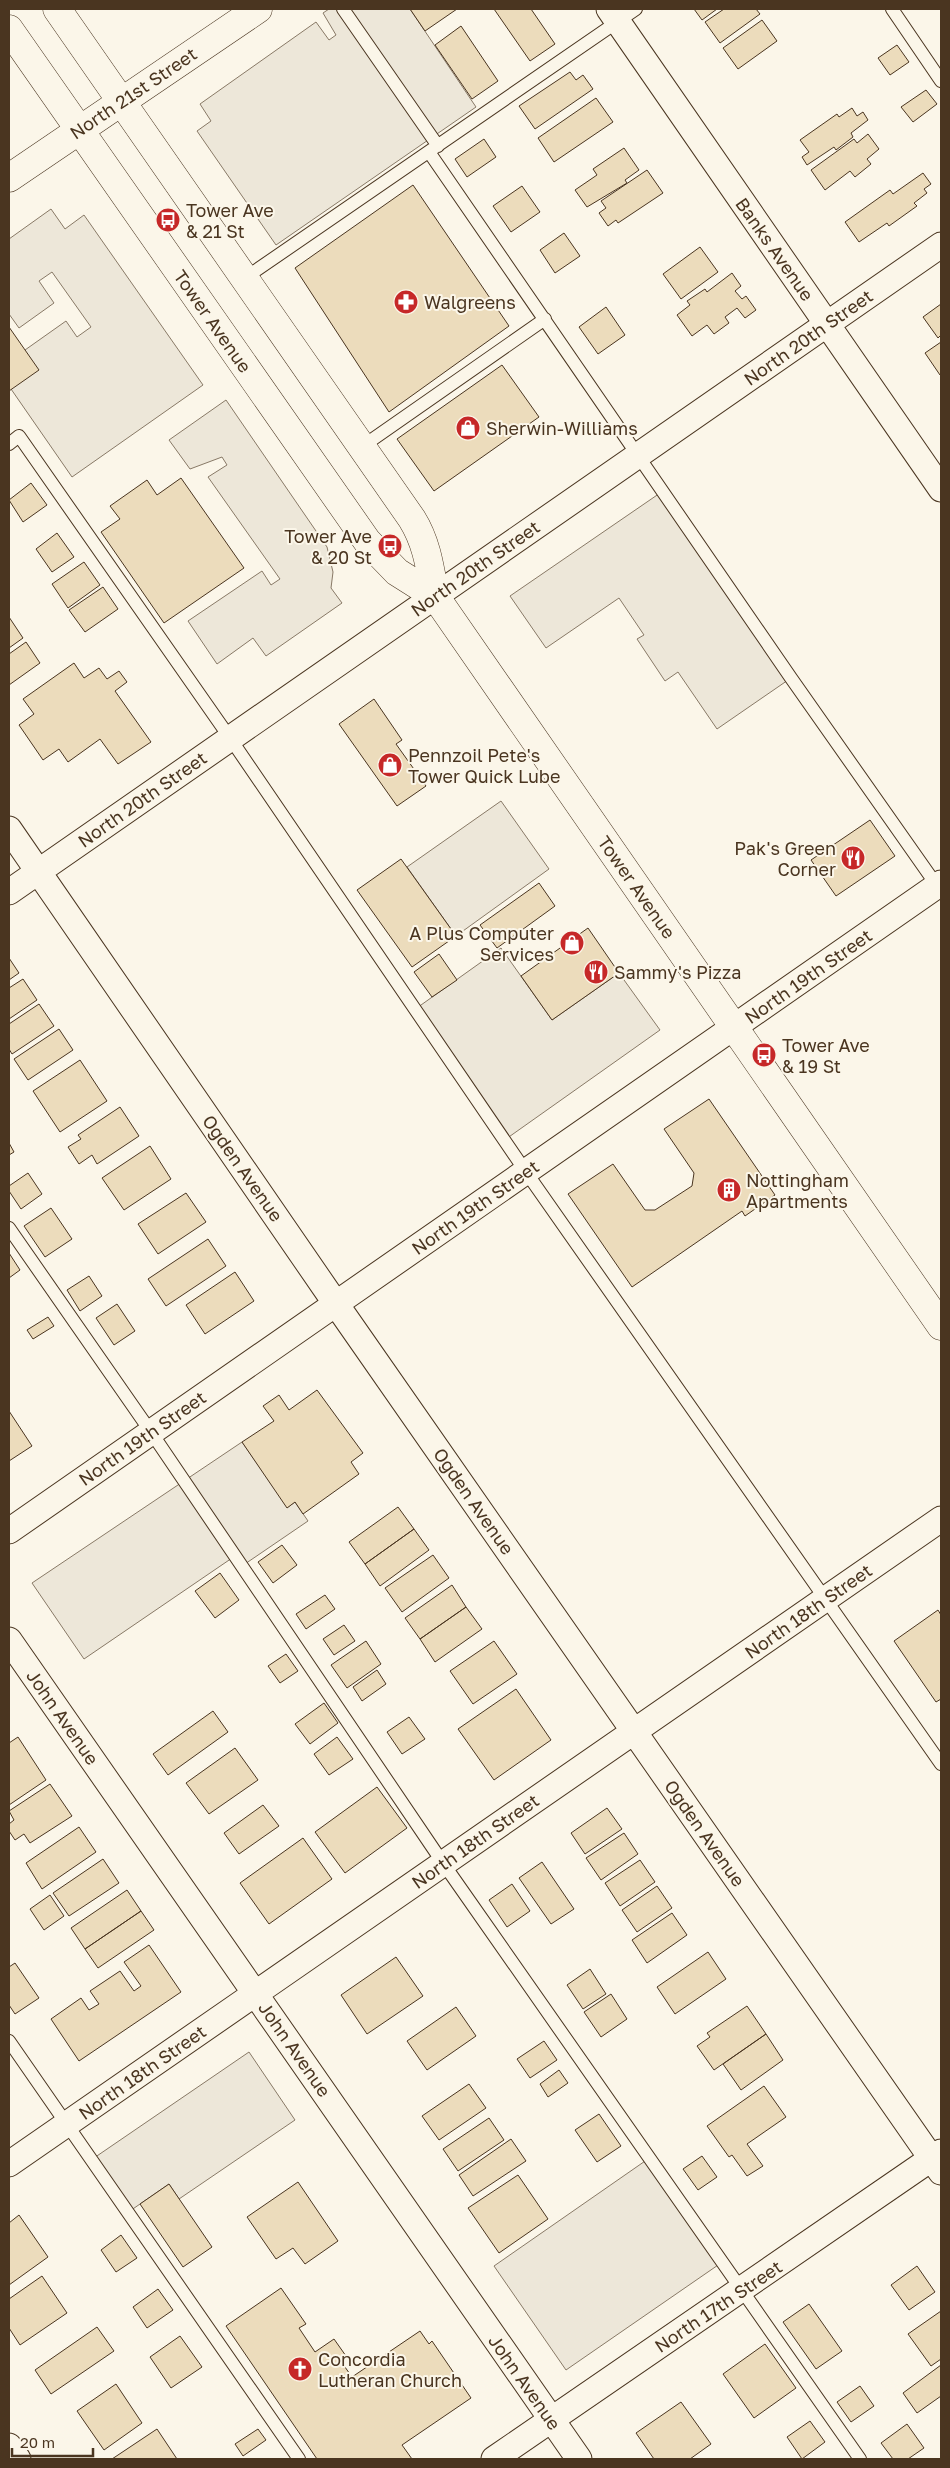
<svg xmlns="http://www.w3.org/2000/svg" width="950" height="2468" font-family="'Golos Text',sans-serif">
<rect width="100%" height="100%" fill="#fbf6e9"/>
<path fill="#ede7d9" stroke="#887966" d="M 329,9 L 410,9 L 476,107 L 276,245 L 197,131 L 211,121 L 200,104 L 316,22 L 329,40 L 336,35 L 323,13 Z
M 51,209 L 65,229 L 84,215 L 203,385 L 72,477 L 11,389 L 25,350 L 66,321 L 77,337 L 91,327 L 52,272 L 39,281 L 54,303 L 19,328 L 9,314 L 9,239 Z
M 226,400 L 327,547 L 333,572 L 331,588 L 342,603 L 266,656 L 253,638 L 217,664 L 188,621 L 262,571 L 271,585 L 280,579 L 208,477 L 227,465 L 222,457 L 190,469 L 169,440 Z
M 663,491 L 791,678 L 717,729 L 678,672 L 665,681 L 637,639 L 644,635 L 619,598 L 546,648 L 510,596 Z
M 501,801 L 549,869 L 456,936 L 407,867 Z
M 501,948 L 552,1020 L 619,973 L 660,1030 L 506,1139 L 414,1010 Z
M 242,1442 L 288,1507 L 295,1502 L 308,1521 L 242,1566 L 235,1556 L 84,1659 L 32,1583 Z
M 249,2052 L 295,2120 L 179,2199 L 169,2184 L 127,2213 L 91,2160 Z
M 648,2159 L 721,2263 L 566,2370 L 494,2266 Z"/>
<path fill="#ecdcbc" stroke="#4a3520" d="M 410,9 L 457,9 L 425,31 Z
M 494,9 L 531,9 L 555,44 L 530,61 Z
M 694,9 L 717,9 L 702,20 Z
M 724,9 L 756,9 L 760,14 L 720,43 L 705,22 Z
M 762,20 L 777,41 L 738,69 L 723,48 Z
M 461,26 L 498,81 L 472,99 L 435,45 Z
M 897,45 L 909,62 L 890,75 L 878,58 Z
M 570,72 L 576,80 L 583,75 L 593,89 L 535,129 L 519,106 Z
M 926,90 L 937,104 L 913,122 L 901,107 Z
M 596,98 L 613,122 L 554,162 L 538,138 Z
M 852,108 L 857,116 L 863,112 L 868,120 L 851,133 L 853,137 L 836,150 L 834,147 L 807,165 L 802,157 L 809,152 L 800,140 L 837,114 L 839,117 Z
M 868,134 L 879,149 L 867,159 L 871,164 L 855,177 L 850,171 L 825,190 L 811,170 L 854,139 L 857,143 Z
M 484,139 L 496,157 L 467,177 L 455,159 Z
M 624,148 L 639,170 L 625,180 L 627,183 L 587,207 L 575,190 L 597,175 L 593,169 Z
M 647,170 L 663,193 L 618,223 L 616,220 L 608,226 L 599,213 L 606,208 L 601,201 Z
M 923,173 L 931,184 L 924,189 L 927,193 L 914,203 L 917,206 L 889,226 L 887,223 L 859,242 L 845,222 L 890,190 L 893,194 Z
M 413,185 L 509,326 L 389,412 L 295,268 Z
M 522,186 L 540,212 L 511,232 L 493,206 Z
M 564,233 L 580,256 L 555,273 L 540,250 Z
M 700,247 L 718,272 L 681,299 L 663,274 Z
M 732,273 L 741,286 L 735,291 L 742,299 L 746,296 L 756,310 L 745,318 L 737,308 L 725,317 L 729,323 L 714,334 L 707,325 L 692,336 L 677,315 L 690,305 L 687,301 L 705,289 L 707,292 Z
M 941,304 L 941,335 L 938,338 L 923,317 Z
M 606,307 L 625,335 L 598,354 L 579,327 Z
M 9,327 L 39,370 L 9,391 Z
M 941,342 L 941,374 L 940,375 L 925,353 Z
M 502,365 L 539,417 L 434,491 L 397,439 Z
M 181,478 L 244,568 L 164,623 L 101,532 L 120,519 L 110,506 L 147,480 L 157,495 Z
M 31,483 L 47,505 L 23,522 L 9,500 Z
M 57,533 L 74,557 L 52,572 L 36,549 Z
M 84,562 L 100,585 L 68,608 L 52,584 Z
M 103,587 L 118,609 L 85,632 L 69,610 Z
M 9,617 L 23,638 L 9,648 Z
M 26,642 L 40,663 L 9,685 L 9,654 Z
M 74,663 L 84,678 L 99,668 L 107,679 L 119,671 L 127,682 L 115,691 L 151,742 L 118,764 L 100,739 L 68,762 L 59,749 L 43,760 L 19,725 L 34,714 L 23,699 Z
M 374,699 L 402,740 L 396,744 L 426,786 L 397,806 L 339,724 Z
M 870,820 L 895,856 L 836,896 L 811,860 Z
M 401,859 L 456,936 L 412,967 L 357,890 Z
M 539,883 L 555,906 L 497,948 L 480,925 Z
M 588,928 L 619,973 L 552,1020 L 521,976 Z
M 439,954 L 457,980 L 432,997 L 414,972 Z
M 9,958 L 19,973 L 9,980 Z
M 23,979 L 37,1000 L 9,1019 L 9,988 Z
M 39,1004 L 54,1026 L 12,1054 L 9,1049 L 9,1024 Z
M 59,1029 L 73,1050 L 28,1080 L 14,1059 Z
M 80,1060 L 107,1101 L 60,1132 L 33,1091 Z
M 709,1099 L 775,1195 L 745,1216 L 742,1211 L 632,1287 L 568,1194 L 613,1164 L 645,1210 L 655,1210 L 692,1186 L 694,1173 L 664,1129 Z
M 120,1107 L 139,1136 L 97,1164 L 92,1155 L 79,1164 L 68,1147 L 81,1139 L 78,1135 Z
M 9,1143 L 14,1152 L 9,1155 Z
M 150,1146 L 171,1179 L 124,1210 L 102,1178 Z
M 28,1173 L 42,1194 L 21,1209 L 9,1191 L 9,1186 Z
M 186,1193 L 206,1222 L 158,1254 L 138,1224 Z
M 51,1208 L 72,1239 L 45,1257 L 24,1226 Z
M 208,1239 L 226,1266 L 166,1306 L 148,1279 Z
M 9,1253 L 20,1270 L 9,1278 Z
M 235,1272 L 254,1301 L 205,1334 L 186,1305 Z
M 89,1276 L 102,1296 L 80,1311 L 67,1290 Z
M 117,1304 L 135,1331 L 114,1345 L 96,1318 Z
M 48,1317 L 54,1326 L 33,1339 L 27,1330 Z
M 317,1390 L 363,1453 L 351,1462 L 359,1474 L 303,1514 L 295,1502 L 287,1508 L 242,1442 L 274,1421 L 263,1406 L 279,1395 L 289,1410 Z
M 9,1411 L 32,1446 L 9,1461 Z
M 398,1507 L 414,1529 L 365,1564 L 349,1542 Z
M 414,1529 L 429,1550 L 380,1586 L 365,1564 Z
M 282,1545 L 297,1565 L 273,1583 L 258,1562 Z
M 433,1555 L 449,1578 L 402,1612 L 385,1588 Z
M 220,1573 L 239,1600 L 215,1618 L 195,1591 Z
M 452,1585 L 466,1607 L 420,1639 L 405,1618 Z
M 325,1595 L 335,1609 L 306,1629 L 296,1614 Z
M 466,1607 L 482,1629 L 435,1662 L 420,1639 Z
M 938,1610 L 941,1615 L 941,1699 L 936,1702 L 894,1641 Z
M 344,1625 L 355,1641 L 334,1655 L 323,1639 Z
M 366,1641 L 381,1664 L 347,1688 L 331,1665 Z
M 494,1641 L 517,1674 L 473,1704 L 450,1671 Z
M 286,1654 L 298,1671 L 280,1683 L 268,1666 Z
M 377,1670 L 386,1684 L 362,1701 L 353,1687 Z
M 516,1689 L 551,1740 L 494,1780 L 458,1729 Z
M 324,1703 L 338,1723 L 310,1744 L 295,1724 Z
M 213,1711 L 228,1732 L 168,1775 L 153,1754 Z
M 409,1717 L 425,1739 L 402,1754 L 387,1732 Z
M 18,1737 L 46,1780 L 9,1805 L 9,1743 Z
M 337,1737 L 353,1759 L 329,1775 L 314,1754 Z
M 235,1748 L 258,1780 L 209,1814 L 186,1783 Z
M 50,1784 L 72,1816 L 30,1843 L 24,1834 L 15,1840 L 9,1831 L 9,1824 L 14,1820 L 9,1811 Z
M 377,1787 L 407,1828 L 345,1873 L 315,1832 Z
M 263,1805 L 279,1826 L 239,1854 L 224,1833 Z
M 607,1808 L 622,1829 L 585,1854 L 571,1833 Z
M 79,1827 L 96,1852 L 42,1889 L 26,1863 Z
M 624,1833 L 638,1854 L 601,1880 L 586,1858 Z
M 303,1838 L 332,1879 L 269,1924 L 240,1883 Z
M 103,1859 L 119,1883 L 69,1916 L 53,1893 Z
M 640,1860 L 655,1882 L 620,1906 L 605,1883 Z
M 542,1862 L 574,1909 L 551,1924 L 519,1878 Z
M 512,1884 L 530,1911 L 507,1927 L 489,1900 Z
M 657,1886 L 672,1908 L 637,1932 L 622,1910 Z
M 127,1890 L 141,1911 L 85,1949 L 71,1928 Z
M 50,1895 L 64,1916 L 44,1930 L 30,1909 Z
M 141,1911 L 154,1930 L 98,1968 L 85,1949 Z
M 672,1913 L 687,1935 L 647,1963 L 632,1940 Z
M 149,1945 L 181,1992 L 79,2061 L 51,2019 L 81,1998 L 89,2010 L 99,2004 L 90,1991 L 120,1971 L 134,1991 L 141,1986 L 124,1962 Z
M 708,1952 L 726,1979 L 675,2014 L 657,1987 Z
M 396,1957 L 423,1996 L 367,2034 L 341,1995 Z
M 15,1963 L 39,1998 L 15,2014 L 9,2005 L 9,1967 Z
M 590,1969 L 606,1994 L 583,2009 L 567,1985 Z
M 611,1994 L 627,2019 L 601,2037 L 584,2012 Z
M 747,2006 L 766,2034 L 714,2070 L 697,2046 L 710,2037 L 707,2033 Z
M 456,2007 L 476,2036 L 427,2070 L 407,2041 Z
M 766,2034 L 783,2060 L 741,2090 L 723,2064 Z
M 544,2041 L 557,2060 L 530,2078 L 517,2059 Z
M 559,2070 L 568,2083 L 548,2097 L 540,2084 Z
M 469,2084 L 486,2108 L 439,2140 L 422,2116 Z
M 764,2086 L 786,2117 L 747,2144 L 763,2166 L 747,2176 L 732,2155 L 729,2157 L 707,2126 Z
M 599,2114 L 621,2146 L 597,2162 L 575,2130 Z
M 489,2118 L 504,2140 L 458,2171 L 443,2149 Z
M 511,2139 L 526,2161 L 473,2196 L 459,2175 Z
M 702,2156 L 717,2177 L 698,2190 L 683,2169 Z
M 518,2175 L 548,2219 L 499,2253 L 468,2208 Z
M 298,2182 L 338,2241 L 305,2264 L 293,2248 L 276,2259 L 247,2217 Z
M 169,2184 L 212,2247 L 183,2267 L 140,2204 Z
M 19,2215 L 48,2257 L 9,2285 L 9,2223 Z
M 121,2235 L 137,2258 L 116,2272 L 101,2250 Z
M 917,2266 L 935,2292 L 909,2310 L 891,2285 Z
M 42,2276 L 67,2313 L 20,2345 L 9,2328 L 9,2299 Z
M 281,2288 L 306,2324 L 299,2328 L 315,2352 L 334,2339 L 346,2356 L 340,2360 L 352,2377 L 420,2331 L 429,2344 L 432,2341 L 471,2398 L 402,2445 L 412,2459 L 317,2459 L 226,2326 Z
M 158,2289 L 173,2310 L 147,2328 L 133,2307 Z
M 809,2304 L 842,2351 L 816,2369 L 783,2322 Z
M 941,2311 L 941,2359 L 931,2366 L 908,2334 Z
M 97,2327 L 114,2351 L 51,2394 L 35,2370 Z
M 180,2336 L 202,2367 L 171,2388 L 150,2357 Z
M 765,2344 L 796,2388 L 754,2418 L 723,2374 Z
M 941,2365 L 941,2396 L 917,2413 L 903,2393 Z
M 116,2384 L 142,2423 L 104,2450 L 77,2411 Z
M 860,2386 L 874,2406 L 851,2422 L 837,2402 Z
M 681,2402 L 711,2444 L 690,2459 L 654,2459 L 636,2433 Z
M 810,2421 L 825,2442 L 802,2459 L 787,2437 Z
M 907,2424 L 924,2448 L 908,2459 L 893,2459 L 881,2443 Z
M 157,2429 L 177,2459 L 112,2459 Z
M 258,2429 L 266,2440 L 243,2456 L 235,2444 Z"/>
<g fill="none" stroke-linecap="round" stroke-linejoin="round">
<defs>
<path id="service" d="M 343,9 L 438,146
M 892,9 L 941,81
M 429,152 L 791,678 L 940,890
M 245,278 L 636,9
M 9,444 L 19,436 L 230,738 L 526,1172 L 941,1764
M 363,446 L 545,319
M 9,1228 L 151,1432 L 443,1863 L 860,2459
M 9,2041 L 299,2459"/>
<path id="minor" d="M 609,9 L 941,489
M 9,829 L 336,1304 L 941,2172
M 9,892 L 941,245
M 9,1531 L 941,883
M 9,1640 L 579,2459
M 9,2164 L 941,1519
M 9,2446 L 18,2459
M 494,2459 L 941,2152"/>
<path id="tertiary" d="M 9,178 L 258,9"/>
<path id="primary" d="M 57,9 L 412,519 C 427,543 430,568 435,596 L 941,1326
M 9,29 L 367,541 L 397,572 L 435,596"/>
</defs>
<use href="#service" stroke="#4a3520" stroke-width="14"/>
<use href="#minor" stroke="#4a3520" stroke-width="27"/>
<use href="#tertiary" stroke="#4a3520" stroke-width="29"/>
<use href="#primary" stroke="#4a3520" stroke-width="29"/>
<use href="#service" stroke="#fbf6e9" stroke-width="12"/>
<use href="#minor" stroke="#fbf6e9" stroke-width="25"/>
<use href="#tertiary" stroke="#fbf6e9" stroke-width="28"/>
<use href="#primary" stroke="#fbf6e9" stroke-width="28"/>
</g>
<defs>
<symbol id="bus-disc" viewBox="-11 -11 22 22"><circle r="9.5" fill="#c62828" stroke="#fbf6e9"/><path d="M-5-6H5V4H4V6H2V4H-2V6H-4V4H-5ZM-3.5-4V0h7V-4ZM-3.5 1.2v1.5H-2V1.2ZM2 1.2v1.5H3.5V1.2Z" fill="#fff"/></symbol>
<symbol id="pharmacy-disc" viewBox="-11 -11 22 22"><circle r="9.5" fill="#c62828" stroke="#fbf6e9"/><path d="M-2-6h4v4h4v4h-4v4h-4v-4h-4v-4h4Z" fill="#fff"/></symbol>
<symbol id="shop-disc" viewBox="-11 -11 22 22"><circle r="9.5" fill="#c62828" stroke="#fbf6e9"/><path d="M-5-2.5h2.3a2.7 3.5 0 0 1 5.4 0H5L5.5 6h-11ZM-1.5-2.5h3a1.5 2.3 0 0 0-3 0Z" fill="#fff"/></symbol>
<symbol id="restaurant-disc" viewBox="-11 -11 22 22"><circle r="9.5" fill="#c62828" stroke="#fbf6e9"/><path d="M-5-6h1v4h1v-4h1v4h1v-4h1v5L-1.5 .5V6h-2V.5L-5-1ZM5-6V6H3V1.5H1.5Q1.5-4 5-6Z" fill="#fff"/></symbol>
<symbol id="building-disc" viewBox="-11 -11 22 22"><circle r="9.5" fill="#c62828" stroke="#fbf6e9"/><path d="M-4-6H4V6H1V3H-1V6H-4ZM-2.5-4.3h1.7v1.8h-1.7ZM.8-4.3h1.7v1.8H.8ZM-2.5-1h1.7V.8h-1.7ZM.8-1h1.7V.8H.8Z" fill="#fff"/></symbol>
<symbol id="church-disc" viewBox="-11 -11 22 22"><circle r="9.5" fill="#c62828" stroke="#fbf6e9"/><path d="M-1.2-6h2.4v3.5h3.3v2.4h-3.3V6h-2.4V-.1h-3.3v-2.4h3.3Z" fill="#fff"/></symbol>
</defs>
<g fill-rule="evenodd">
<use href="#bus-disc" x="154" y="206" width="28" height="28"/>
<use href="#pharmacy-disc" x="392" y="288" width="28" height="28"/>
<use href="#shop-disc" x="454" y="414" width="28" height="28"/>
<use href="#bus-disc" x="376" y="532" width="28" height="28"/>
<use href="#shop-disc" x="376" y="751" width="28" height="28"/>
<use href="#restaurant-disc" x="839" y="844" width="28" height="28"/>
<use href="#shop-disc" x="558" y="929" width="28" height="28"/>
<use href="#restaurant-disc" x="582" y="958" width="28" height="28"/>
<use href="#bus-disc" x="750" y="1041" width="28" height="28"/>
<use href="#building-disc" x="715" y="1176" width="28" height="28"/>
<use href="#church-disc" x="286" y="2355" width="28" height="28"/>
</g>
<g text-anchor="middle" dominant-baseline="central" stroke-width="4" stroke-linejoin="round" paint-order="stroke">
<g font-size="18" fill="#4a3520" stroke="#fbf6e9">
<text transform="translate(133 93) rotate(-34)">North 21st Street</text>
<text transform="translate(775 249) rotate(55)">Banks Avenue</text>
<text transform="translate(213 321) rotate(55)">Tower Avenue</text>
<text transform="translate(808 337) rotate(-35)">North 20th Street</text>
<text transform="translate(475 568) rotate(-35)">North 20th Street</text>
<text transform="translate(142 799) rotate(-35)">North 20th Street</text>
<text transform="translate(637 887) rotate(55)">Tower Avenue</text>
<text transform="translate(808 976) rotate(-35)">North 19th Street</text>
<text transform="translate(243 1168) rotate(55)">Ogden Avenue</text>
<text transform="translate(475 1207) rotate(-35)">North 19th Street</text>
<text transform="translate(142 1438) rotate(-35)">North 19th Street</text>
<text transform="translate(474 1501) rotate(55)">Ogden Avenue</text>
<text transform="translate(808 1611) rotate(-35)">North 18th Street</text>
<text transform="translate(63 1717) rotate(55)">John Avenue</text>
<text transform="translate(705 1833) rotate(55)">Ogden Avenue</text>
<text transform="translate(475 1841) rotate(-35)">North 18th Street</text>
<text transform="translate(295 2049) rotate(55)">John Avenue</text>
<text transform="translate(142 2072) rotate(-35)">North 18th Street</text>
<text transform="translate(718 2306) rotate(-34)">North 17th Street</text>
<text transform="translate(525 2382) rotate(55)">John Avenue</text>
</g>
<g font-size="18" fill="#4a3520" stroke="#fbf6e9" text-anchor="start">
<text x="186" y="210">Tower Ave<tspan x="186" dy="21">&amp; 21 St</tspan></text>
<text x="424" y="302">Walgreens</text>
<text x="486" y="428">Sherwin-Williams</text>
<text x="372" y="536" text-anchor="end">Tower Ave<tspan x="372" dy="21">&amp; 20 St</tspan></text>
<text x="408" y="755">Pennzoil Pete's<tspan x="408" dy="21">Tower Quick Lube</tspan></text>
<text x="836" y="848" text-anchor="end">Pak's Green<tspan x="836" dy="21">Corner</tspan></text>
<text x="554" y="933" text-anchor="end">A Plus Computer<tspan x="554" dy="21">Services</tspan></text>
<text x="614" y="972">Sammy's Pizza</text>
<text x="782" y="1045">Tower Ave<tspan x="782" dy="21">&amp; 19 St</tspan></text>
<text x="746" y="1180">Nottingham<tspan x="746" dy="21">Apartments</tspan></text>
<text x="318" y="2359">Concordia<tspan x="318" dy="21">Lutheran Church</tspan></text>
</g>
</g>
<rect width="950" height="2468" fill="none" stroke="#4a3520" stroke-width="20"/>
<path d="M12 2448v8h81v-8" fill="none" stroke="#4a3520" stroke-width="2.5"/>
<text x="20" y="2448" font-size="15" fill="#4a3520" stroke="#fbf6e9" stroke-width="4" paint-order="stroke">20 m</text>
</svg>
